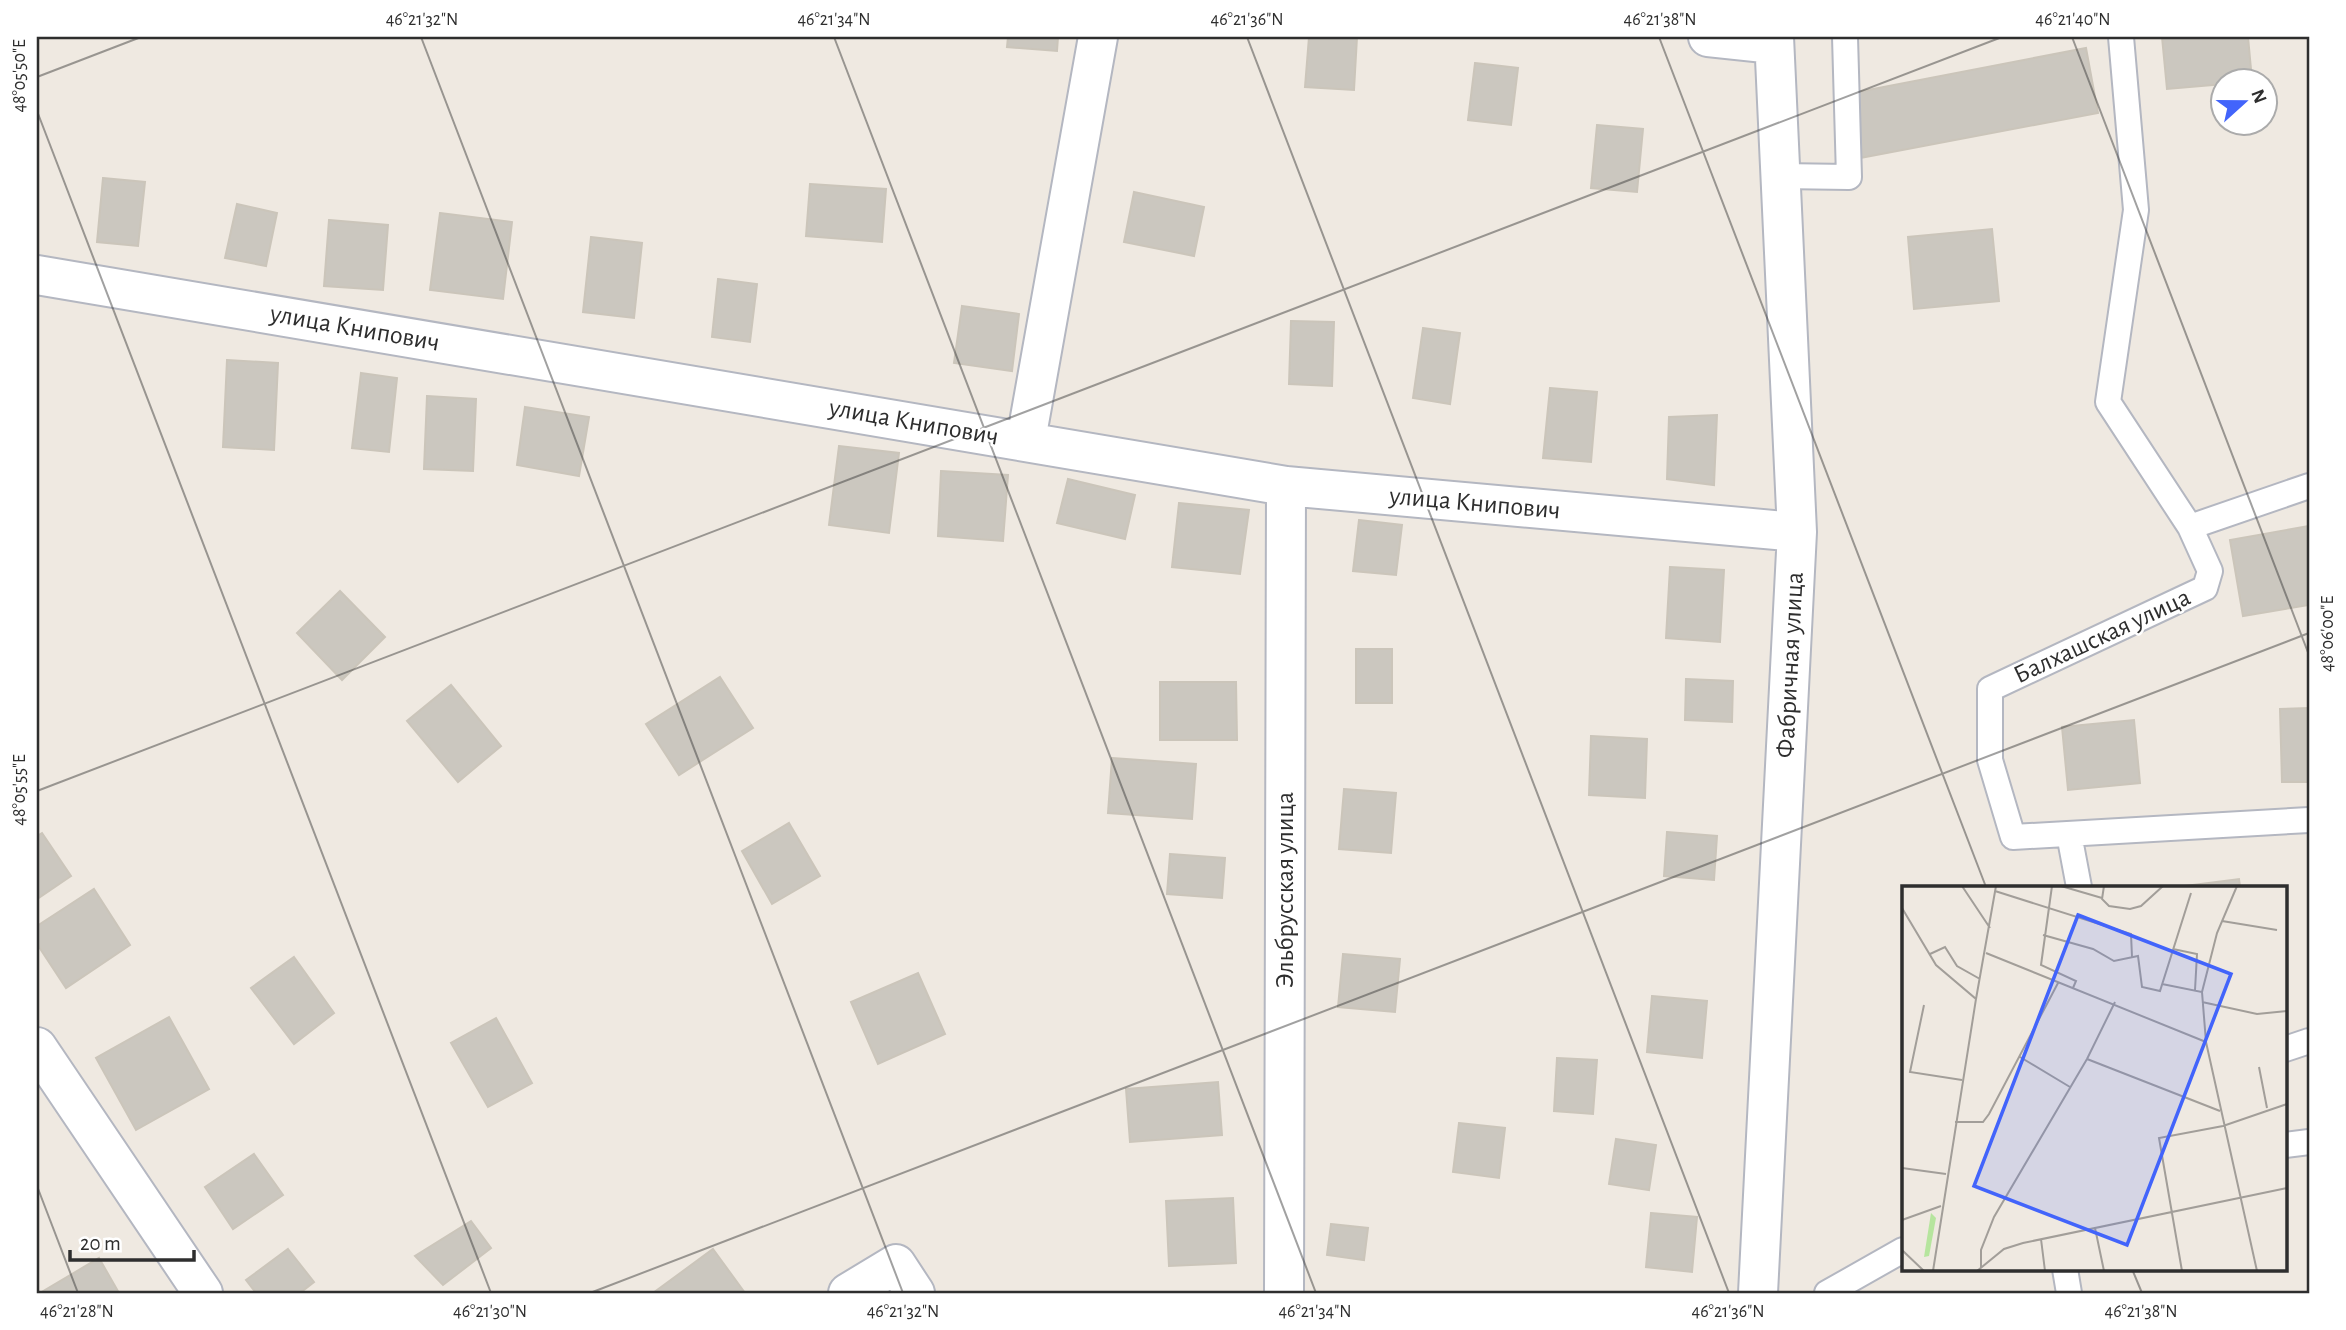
<svg xmlns="http://www.w3.org/2000/svg" width="2346" height="1330" font-family="'Alegreya Sans',sans-serif">
<rect width="100%" height="100%" fill="#efe9e1"/>
<path fill="#cbc7bf" stroke="#cbc5ba" stroke-width="2" d="M 1008,37 L 1058,37 L 1057,51 L 1007,47 Z
M 1309,37 L 1357,37 L 1354,90 L 1305,87 Z
M 2162,37 L 2248,37 L 2252,80 L 2224,80 L 2224,84 L 2167,89 Z
M 2086,48 L 2098,113 L 1860,158 L 1847,94 Z
M 1475,63 L 1518,68 L 1511,125 L 1468,120 Z
M 1597,125 L 1643,129 L 1637,192 L 1591,188 Z
M 103,178 L 145,182 L 138,246 L 97,242 Z
M 810,184 L 886,189 L 882,242 L 806,236 Z
M 1134,192 L 1204,207 L 1194,256 L 1124,242 Z
M 237,204 L 277,213 L 266,266 L 225,258 Z
M 440,213 L 512,222 L 503,299 L 430,290 Z
M 329,220 L 388,225 L 383,290 L 324,286 Z
M 1992,229 L 1999,301 L 1914,309 L 1908,237 Z
M 591,237 L 642,243 L 634,318 L 583,312 Z
M 718,279 L 757,284 L 750,342 L 712,337 Z
M 962,306 L 1019,314 L 1012,371 L 954,363 Z
M 1291,321 L 1334,322 L 1332,386 L 1289,384 Z
M 1423,328 L 1460,333 L 1450,404 L 1413,398 Z
M 227,360 L 278,363 L 274,450 L 223,447 Z
M 361,373 L 397,378 L 389,452 L 352,448 Z
M 1550,388 L 1597,392 L 1591,462 L 1543,458 Z
M 427,396 L 476,399 L 473,471 L 424,469 Z
M 525,407 L 589,417 L 579,476 L 517,465 Z
M 1717,415 L 1714,485 L 1667,479 L 1669,417 Z
M 839,446 L 899,453 L 889,533 L 829,525 Z
M 941,471 L 1008,475 L 1003,541 L 938,536 Z
M 1068,479 L 1135,495 L 1125,539 L 1057,523 Z
M 1179,503 L 1249,510 L 1240,574 L 1172,567 Z
M 1359,520 L 1402,525 L 1396,575 L 1353,571 Z
M 2309,526 L 2309,605 L 2243,616 L 2230,540 Z
M 1670,567 L 1724,570 L 1720,642 L 1666,638 Z
M 340,591 L 385,637 L 342,680 L 297,633 Z
M 1356,649 L 1392,649 L 1392,703 L 1356,703 Z
M 720,677 L 753,728 L 679,775 L 646,724 Z
M 1686,679 L 1733,681 L 1732,722 L 1685,720 Z
M 1160,682 L 1236,682 L 1237,740 L 1160,740 Z
M 451,685 L 501,746 L 458,782 L 407,721 Z
M 2309,708 L 2309,782 L 2282,782 L 2280,709 Z
M 2134,720 L 2140,783 L 2068,790 L 2062,727 Z
M 1591,736 L 1647,739 L 1645,798 L 1589,795 Z
M 1112,758 L 1196,764 L 1192,819 L 1108,813 Z
M 1344,789 L 1396,793 L 1391,853 L 1339,849 Z
M 789,823 L 820,876 L 772,904 L 742,851 Z
M 1667,832 L 1717,836 L 1714,880 L 1664,876 Z
M 42,833 L 71,876 L 37,899 L 37,836 Z
M 1170,854 L 1225,858 L 1222,898 L 1167,894 Z
M 2239,879 L 2240,887 L 2177,887 Z
M 94,889 L 130,945 L 66,988 L 37,944 L 37,926 Z
M 1343,954 L 1400,959 L 1395,1012 L 1338,1007 Z
M 294,957 L 334,1013 L 294,1044 L 251,988 Z
M 918,973 L 945,1034 L 878,1064 L 851,1002 Z
M 1652,996 L 1707,1001 L 1702,1058 L 1647,1052 Z
M 169,1017 L 209,1089 L 136,1130 L 96,1058 Z
M 496,1018 L 532,1083 L 488,1107 L 451,1043 Z
M 1557,1058 L 1597,1060 L 1593,1114 L 1554,1111 Z
M 1218,1082 L 1222,1135 L 1130,1142 L 1126,1089 Z
M 1459,1123 L 1505,1128 L 1499,1178 L 1453,1172 Z
M 1616,1139 L 1656,1145 L 1649,1190 L 1609,1184 Z
M 254,1154 L 283,1195 L 233,1229 L 205,1187 Z
M 1233,1198 L 1236,1263 L 1169,1266 L 1166,1201 Z
M 1651,1213 L 1697,1217 L 1692,1272 L 1646,1267 Z
M 471,1221 L 491,1248 L 443,1285 L 415,1256 Z
M 1331,1224 L 1368,1228 L 1364,1260 L 1327,1255 Z
M 288,1249 L 314,1282 L 300,1293 L 256,1293 L 246,1280 Z
M 713,1249 L 745,1293 L 653,1293 Z
M 99,1258 L 119,1293 L 40,1293 Z"/>
<g fill="none" stroke-linecap="round" stroke-linejoin="round">
<defs>
<path id="service" d="M 2121,37 L 2136,210 L 2108,402 L 2190,527 L 2210,571 L 2205,588 L 1990,689 L 1990,760 L 2013,837 L 2309,820
M 1780,176 L 1849,177 L 1845,37
M 2190,527 L 2309,486
M 2069,834 L 2079,887
M 2285,1049 L 2309,1041
M 2285,1145 L 2309,1142
M 2065,1269 L 2069,1293
M 1827,1293 L 1903,1250"/>
<path id="minor" d="M 1708,37 L 1774,44
M 37,275 L 1286,486 L 1797,532
M 1026,440 L 1098,37
M 37,1047 L 203,1293
M 848,1293 L 896,1264 L 915,1293
M 1284,1293 L 1286,486
M 1758,1293 L 1797,532 L 1774,37"/>
</defs>
<use href="#service" stroke="#b4b7c1" stroke-width="28"/>
<use href="#minor" stroke="#b4b7c1" stroke-width="42"/>
<use href="#service" stroke="#fff" stroke-width="24"/>
<use href="#minor" stroke="#fff" stroke-width="38"/>
</g>
<path fill="none" stroke="#2e2e2e" stroke-width="2" stroke-opacity="0.45" d="M 421,37 L 903,1293M 834,37 L 1316,1293M 1247,37 L 1729,1293M 1659,37 L 1986,887M 2072,37 L 2309,655M 37,77 L 141,37M 37,111 L 491,1293M 37,791 L 2002,37M 37,1186 L 78,1293M 2132,1269 L 2142,1293M 590,1293 L 2309,633"/>
<g text-anchor="middle" dominant-baseline="central" stroke-width="5" stroke-linejoin="round" paint-order="stroke">
<g font-size="26" fill="#2e2e2e" stroke="#fff">
<text transform="translate(355 328) rotate(10)">улица Книпович</text>
<text transform="translate(914 422) rotate(10)">улица Книпович</text>
<text transform="translate(1475 503) rotate(5)">улица Книпович</text>
<text transform="translate(2102 636) rotate(-25)">Балхашская улица</text>
<text transform="translate(1790 665) rotate(-87)">Фабричная улица</text>
<text transform="translate(1285 890) rotate(-90)">Эльбрусская улица</text>
</g>
</g>
<g transform="translate(1902 886)">
<rect width="385" height="385" fill="#efe9e1"/>
<path d="M 29,327 L 34,332 L 27,370 L 22,371 Z" fill="#b6e59e"/>
<path fill="none" stroke="#a29e99" stroke-width="2" d="M 60,0 L 88,42M 150,0 L 139,79 L 174,95 L 171,102M 159,0 L 200,12M 202,0 L 200,13 L 207,20 L 228,23 L 239,20 L 261,0M 93,5 L 229,48 L 230,71M 0,22 L 34,79 L 74,113 L 31,385M 320,35 L 375,44M 141,49 L 191,63 L 212,75 L 236,70 L 240,101 L 258,105 L 289,7M 271,63 L 295,68 L 293,104M 84,67 L 304,156M 28,68 L 43,61 L 55,80 L 78,93M 260,98 L 300,106 L 304,156 L 355,385M 300,106 L 315,47 L 335,0M 74,113 L 94,0M 300,116 L 355,128 L 385,125M 22,119 L 8,186 L 60,194M 118,171 L 168,201M 185,173 L 318,225M 357,181 L 365,222M 53,236 L 81,236 L 87,228 L 156,97M 0,282 L 44,288M 0,334 L 39,320M 193,342 L 202,385M 139,353 L 143,385M 0,364 L 22,385M 79,382 L 79,364 L 92,331 L 185,173 L 213,116M 75,385 L 102,363 L 121,357 L 385,302M 280,385 L 257,252 L 321,240 L 385,218"/>
<path fill="#4264fb" fill-opacity="0.15" stroke="#4264fb" stroke-width="3.5" d="M 176,29 L 329,88 L 225,359 L 72,300 Z"/>
<rect width="385" height="385" fill="none" stroke="#2e2e2e" stroke-width="3.5"/>
</g>
<rect width="2346" height="1330" fill="none" stroke="#ffffff" stroke-width="77"/>
<g transform="translate(2244 102) rotate(69)"><circle r="33" fill="#ffffff" stroke="#ababab" stroke-width="2"/>
<path d="M0-5L12 26L0 18L-12 26Z" fill="#4264fb"/>
<text y="-10" font-size="19" font-weight="bold" text-anchor="middle" fill="#2e2e2e">N</text>
</g>
<path d="M70 1250v10h124v-10" fill="none" stroke="#2e2e2e" stroke-width="3.5"/>
<text x="80" y="1250" font-size="21" fill="#2e2e2e" stroke="#ffffff" stroke-width="5" paint-order="stroke">20 m</text>
<rect x="38" y="38" width="2270" height="1254" fill="none" stroke="#2e2e2e" stroke-width="2.5"/>
<g font-size="18" text-anchor="middle" fill="#2e2e2e">
<text x="422" y="25">46°21'32"N</text>
<text x="834" y="25">46°21'34"N</text>
<text x="1247" y="25">46°21'36"N</text>
<text x="1660" y="25">46°21'38"N</text>
<text x="2073" y="25">46°21'40"N</text>
<text transform="translate(19 76) rotate(-90)" y="6">48°05'50"E</text>
<text transform="translate(2327 634) rotate(-90)" y="6">48°06'00"E</text>
<text transform="translate(19 790) rotate(-90)" y="6">48°05'55"E</text>
<text x="77" y="1317">46°21'28"N</text>
<text x="490" y="1317">46°21'30"N</text>
<text x="903" y="1317">46°21'32"N</text>
<text x="1315" y="1317">46°21'34"N</text>
<text x="1728" y="1317">46°21'36"N</text>
<text x="2141" y="1317">46°21'38"N</text>
</g>
</svg>
